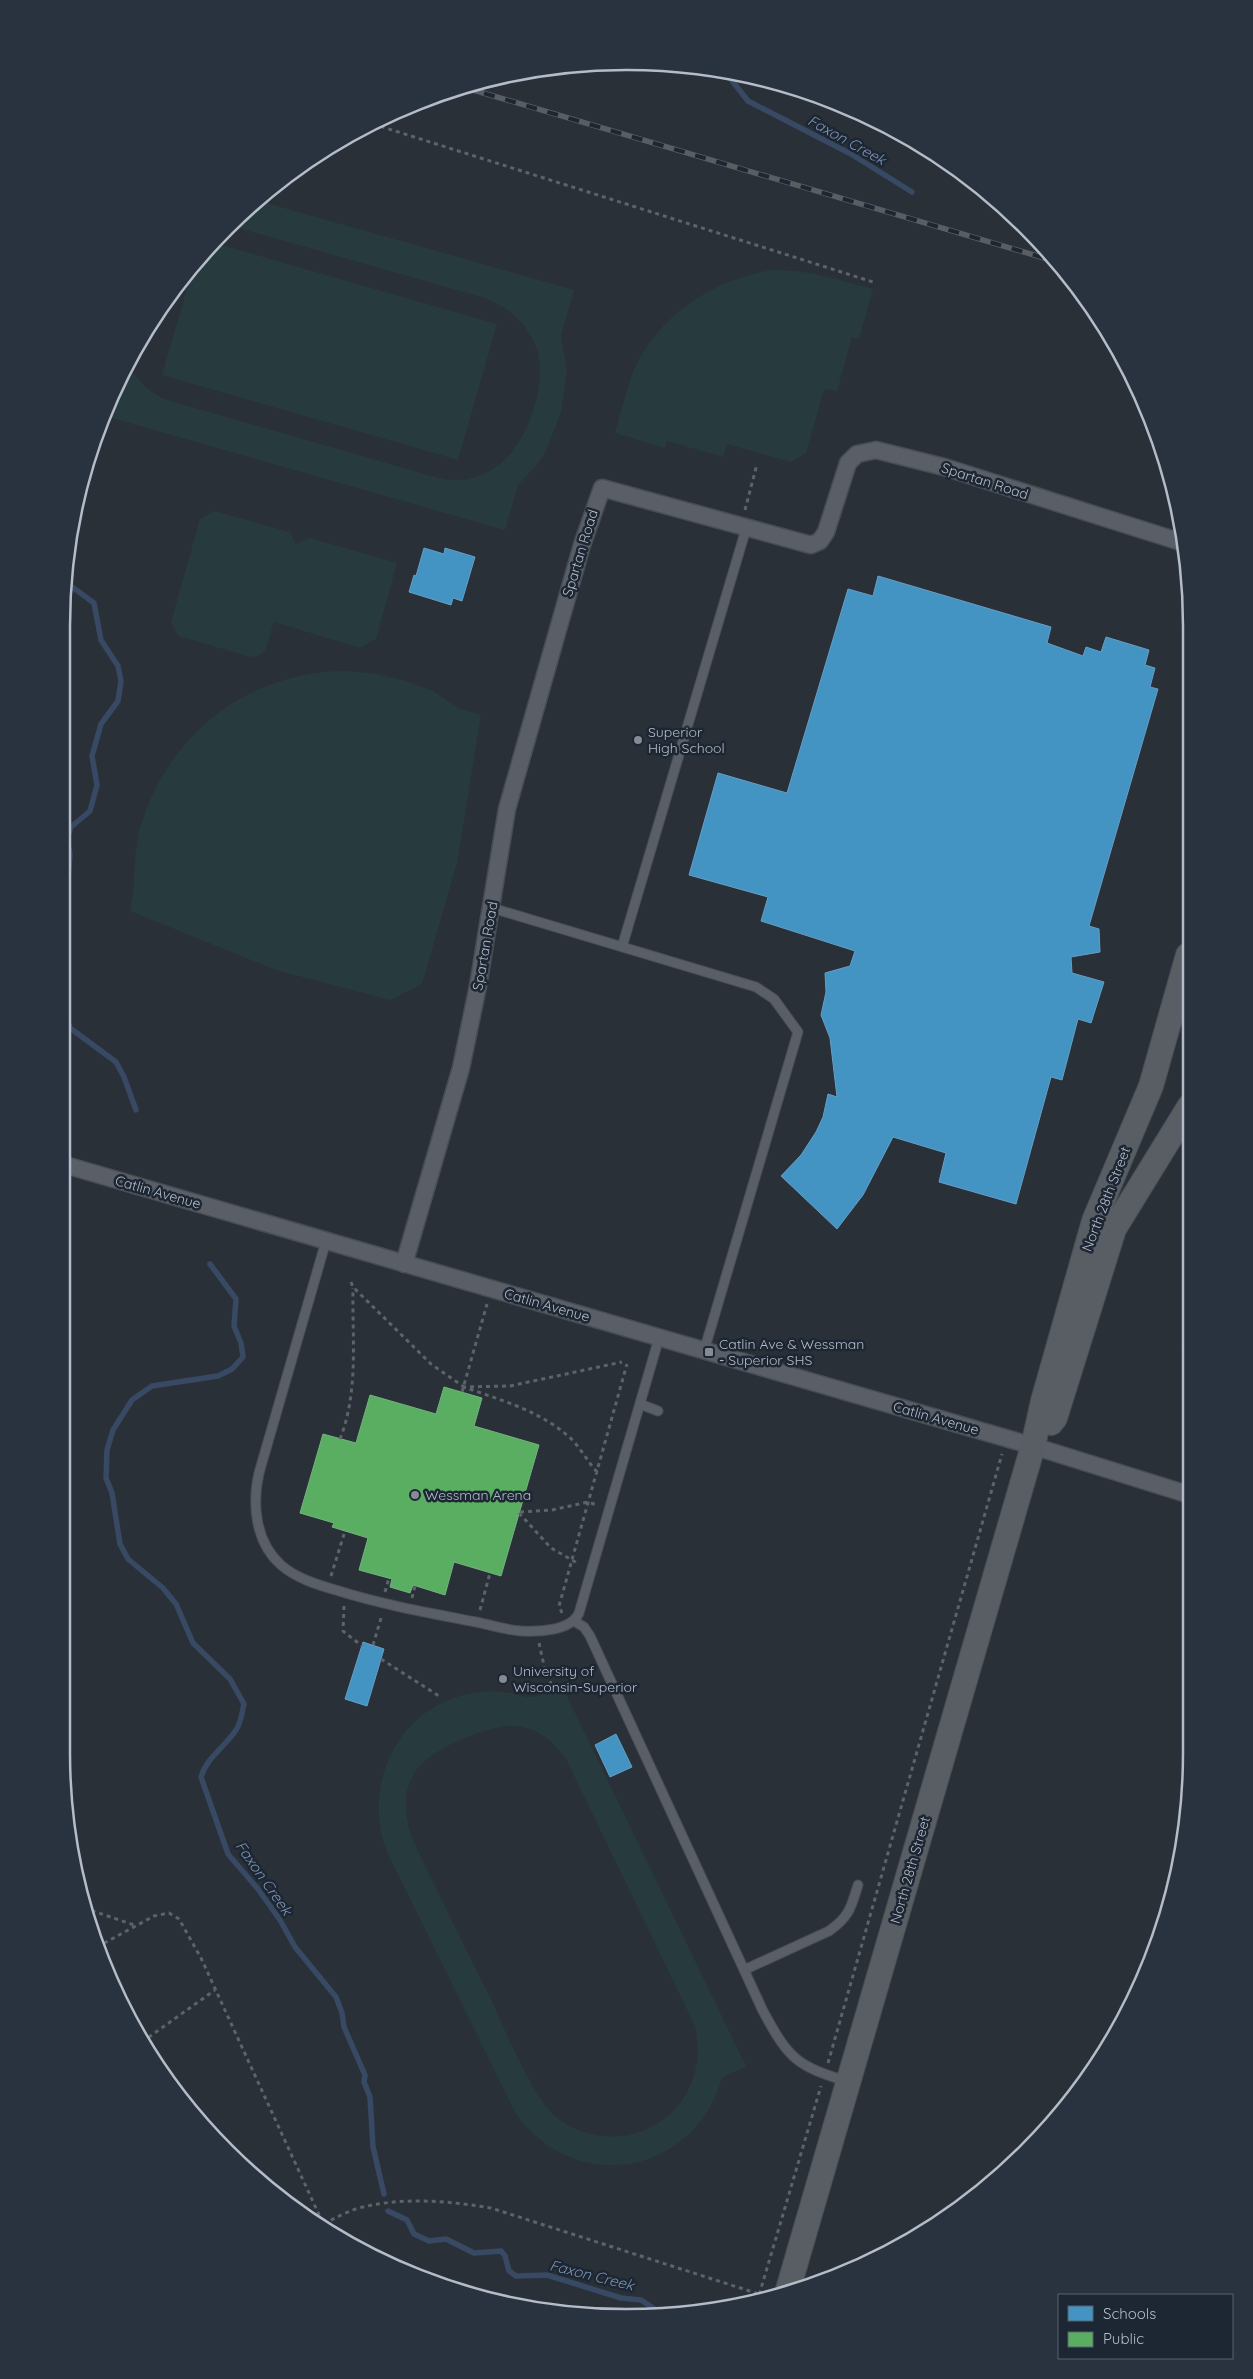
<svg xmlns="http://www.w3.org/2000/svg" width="1253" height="2379" font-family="Quicksand,sans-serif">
<rect width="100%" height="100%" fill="#2a3038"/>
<path fill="#273a3e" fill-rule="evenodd" d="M 256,200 L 574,290 L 561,336 L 567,370 L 561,412 L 546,451 L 536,466 L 518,485 L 505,530 L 105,416 L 120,376 L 127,364 C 137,381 150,393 167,400 L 438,478 C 489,489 521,452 534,407 C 540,388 543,365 536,347 C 526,321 506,306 482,297 L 231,226 Z
M 215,243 L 497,324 L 458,460 L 162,375 L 194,265 Z
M 772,270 C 807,269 840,280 873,289 L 859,339 L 852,337 L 837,391 L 824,389 L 806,453 L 791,462 L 727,444 L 723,457 L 667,441 L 665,448 L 615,433 C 621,412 626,390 634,370 C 659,314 713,280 772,270 Z
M 214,511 L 290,532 L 296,544 L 310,538 L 397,563 L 376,639 L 360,648 L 274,622 L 265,651 L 254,658 L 178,636 L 171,622 L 200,519 Z
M 346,671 L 377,674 L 409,682 L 433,691 L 458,708 L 481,715 L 457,863 L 422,984 L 390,1000 L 276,970 L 130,911 C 136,884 133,858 139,832 C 165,736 247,671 346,671 Z
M 561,1684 L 746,2066 L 722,2078 C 694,2176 575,2196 516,2114 L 387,1852 C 361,1784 399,1705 473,1693 C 487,1690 501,1691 515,1694 C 520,1695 525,1697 530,1697 C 538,1698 553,1688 561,1684 ZM 506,1726 C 531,1724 552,1738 566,1759 L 695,2026 C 702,2057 695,2091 671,2113 C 640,2143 587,2145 554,2115 C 530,2092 506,2031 491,1999 C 473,1964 456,1929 439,1894 C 429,1873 418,1853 410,1832 C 406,1816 403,1795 411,1779 C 424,1750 477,1731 506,1726 Z"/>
<path fill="#4393c3" stroke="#659fc5" d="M 424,548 L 444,554 L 445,548 L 475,557 L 462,601 L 453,598 L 451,605 L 409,592 L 414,575 L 416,576 Z
M 878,576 L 1051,627 L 1047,643 L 1083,656 L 1086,647 L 1101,652 L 1106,637 L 1149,650 L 1145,665 L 1155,668 L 1150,687 L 1158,689 L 1089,926 L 1099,929 L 1100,952 L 1071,957 L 1072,973 L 1104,982 L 1091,1023 L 1078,1019 L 1062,1080 L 1051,1077 L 1016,1204 L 939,1182 L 946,1153 L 893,1137 L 863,1195 L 837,1229 L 781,1176 L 801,1155 L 816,1132 L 823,1117 L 828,1094 L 837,1097 L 830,1038 L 821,1015 L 826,992 L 825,973 L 850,966 L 855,951 L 761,921 L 768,897 L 689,875 L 718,773 L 787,793 L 848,589 L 873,596 Z
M 363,1642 L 384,1649 L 367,1706 L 345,1699 Z
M 616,1734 L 632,1767 L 610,1777 L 595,1745 Z"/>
<path fill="#5aae61" stroke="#75b280" d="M 444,1387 L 482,1398 L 474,1426 L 539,1445 L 501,1576 L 454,1562 L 445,1595 L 413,1585 L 410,1593 L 390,1587 L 392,1579 L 359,1570 L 368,1538 L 332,1527 L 334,1523 L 300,1513 L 323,1434 L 356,1443 L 370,1395 L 436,1414 Z"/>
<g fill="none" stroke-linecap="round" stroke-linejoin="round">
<path stroke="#384963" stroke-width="5.5" d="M 726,73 L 748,101 L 851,154 L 912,192
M 62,891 L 68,881 L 70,854 L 67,839 L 71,827 L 90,811 L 97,785 L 92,756 L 101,724 L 118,701 L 121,681 L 118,666 L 101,640 L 94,603 L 64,581
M 62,972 L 67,985 L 63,1005 L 70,1028 L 116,1062 L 124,1077 L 136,1110
M 210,1264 L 236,1299 L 234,1326 L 241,1343 L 243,1357 L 232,1369 L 218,1376 L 152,1386 L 132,1400 L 113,1430 L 107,1450 L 106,1478 L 112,1493 L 120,1544 L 128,1559 L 163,1588 L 176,1604 L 193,1643 L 230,1679 L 244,1704 C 242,1712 241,1723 236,1730 C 225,1747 207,1757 201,1777 L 228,1854 L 258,1889 L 280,1920 L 295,1947 L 336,1997 L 342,2013 L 344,2027 L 365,2075 L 364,2082 L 370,2097 L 373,2147 L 384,2194
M 388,2211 L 407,2220 L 414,2234 L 429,2241 L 446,2239 L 474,2253 L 501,2251 L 505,2256 L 509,2271 L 516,2276 L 547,2275 L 621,2298 L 641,2300 L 656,2310 L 669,2314"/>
<defs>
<path id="service" d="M 492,908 L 756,987 L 774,999 L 798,1032 L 704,1351
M 622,947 L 746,529
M 326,1241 L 259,1473 C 252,1504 255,1542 281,1565 C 297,1579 319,1585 339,1591 C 384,1605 430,1613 476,1622 C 491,1625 505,1630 521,1631 C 538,1632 571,1631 579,1613 L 659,1338
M 640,1404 L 658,1411
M 574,1621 L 584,1627 L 590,1636 L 763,2011 C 789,2059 796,2066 849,2082
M 744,1970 L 829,1931 C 849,1917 851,1908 858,1885"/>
<path id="minor" d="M 62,1164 L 1033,1446 L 1190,1495
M 404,1264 L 461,1068 L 478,986 L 507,809 L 582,545 L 602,488 L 811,545 L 820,541 L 826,532 L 848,463 L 857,454 L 876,450 L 944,467 L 1184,543"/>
<path id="secondary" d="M 1051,1423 L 1055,1418 L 1114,1229 L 1189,1107
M 787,2293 L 1033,1446 L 1043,1401 L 1094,1221 L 1151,1086 L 1188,955"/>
</defs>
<use href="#service" stroke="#484c53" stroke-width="11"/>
<use href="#minor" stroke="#484c53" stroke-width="19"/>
<use href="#secondary" stroke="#484c53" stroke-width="26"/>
<path stroke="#5d636a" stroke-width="3" stroke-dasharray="4 4" stroke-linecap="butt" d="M 373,124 L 873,282
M 745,510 L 757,464
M 351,1282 L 353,1287 L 431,1364 L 464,1387
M 1182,1346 L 1189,1348
M 462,1392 L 487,1304
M 340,1439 C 359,1391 352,1338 353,1288
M 597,1472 C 587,1461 579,1445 568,1436 C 538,1410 500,1400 464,1387 L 510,1386 L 622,1362
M 520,1512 L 552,1510 L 588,1502 L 597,1505
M 519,1513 L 551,1548 L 579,1564
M 331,1576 L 345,1531
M 385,1592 L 389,1578
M 412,1598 L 415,1586
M 344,1606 L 343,1631 L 362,1646
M 480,1610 L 490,1573
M 562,1613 L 559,1606 L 627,1364
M 539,1643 L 545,1670 L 553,1688
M 373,1645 L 382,1615
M 381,1659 L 439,1696
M 84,1908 L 137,1926
M 97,1947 L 154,1916 L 169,1913 L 179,1919 L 201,1958 L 326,2230
M 142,2042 L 215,1990
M 828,2063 L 1002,1454
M 302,2214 L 323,2224 C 336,2218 349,2210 363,2207 C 404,2197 449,2201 491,2208 L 759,2294
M 757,2302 L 821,2086"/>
<use href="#service" stroke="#5a5e66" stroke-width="9"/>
<use href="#minor" stroke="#5a5e66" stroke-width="16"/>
<use href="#secondary" stroke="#595d64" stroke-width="24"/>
<defs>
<path id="rail" d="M 463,87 L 1051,260"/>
</defs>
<use href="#rail" stroke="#595d64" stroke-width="5.5"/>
<use href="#rail" stroke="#1d2633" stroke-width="4" stroke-dasharray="11" stroke-linecap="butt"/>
</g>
<g fill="#848b96" stroke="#1d2633" stroke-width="2">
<circle cx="638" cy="740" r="5"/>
<rect x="704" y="1347" width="10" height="10" rx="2.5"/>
<circle cx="415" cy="1495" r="5"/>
<circle cx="503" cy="1679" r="5"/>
</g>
<g text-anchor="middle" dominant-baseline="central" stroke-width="5" stroke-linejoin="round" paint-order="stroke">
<g font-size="14" fill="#b4bcc9" stroke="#1d2633">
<text transform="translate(985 481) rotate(18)">Spartan Road</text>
<text transform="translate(580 553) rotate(-73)">Spartan Road</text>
<text transform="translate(485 946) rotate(-80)">Spartan Road</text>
<text transform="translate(158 1192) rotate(16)">Catlin Avenue</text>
<text transform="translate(1106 1199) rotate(-69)">North 28th Street</text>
<text transform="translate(547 1305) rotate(16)">Catlin Avenue</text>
<text transform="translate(936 1418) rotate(16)">Catlin Avenue</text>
<text transform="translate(910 1870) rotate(-74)">North 28th Street</text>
</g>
<g font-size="14" fill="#b4bcc9" stroke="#1d2633" text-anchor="start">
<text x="648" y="732">Superior<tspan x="648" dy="16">High School</tspan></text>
<text x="719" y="1344">Catlin Ave &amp; Wessman<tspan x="719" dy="16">- Superior SHS</tspan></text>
<text x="425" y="1495">Wessman Arena</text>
<text x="513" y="1671">University of<tspan x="513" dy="16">Wisconsin-Superior</tspan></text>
</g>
<g font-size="15" font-style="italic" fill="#7c92b1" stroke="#1d2633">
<text transform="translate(847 140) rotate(29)">Faxon Creek</text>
<text transform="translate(264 1878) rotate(55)">Faxon Creek</text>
<text transform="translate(592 2275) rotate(14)">Faxon Creek</text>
</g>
</g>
<path d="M0 0H1253V2379H0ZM626 70H627A556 556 0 0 1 1183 626V1753A556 556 0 0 1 627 2309H626A556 556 0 0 1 70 1753V626A556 556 0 0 1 626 70Z" fill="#29323f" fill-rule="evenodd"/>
<path fill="none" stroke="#b4bcc9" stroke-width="2.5" d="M626 70H627A556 556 0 0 1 1183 626V1753A556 556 0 0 1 627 2309H626A556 556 0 0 1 70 1753V626A556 556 0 0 1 626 70Z"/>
<rect x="1058" y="2294" width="175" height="65" fill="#1d2633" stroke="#59626f"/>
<rect x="1068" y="2306" width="25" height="15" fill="#4393c3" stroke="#59626f"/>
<text x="1103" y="2319" font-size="15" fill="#b4bcc9">Schools</text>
<rect x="1068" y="2332" width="25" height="15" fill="#5aae61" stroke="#59626f"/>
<text x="1103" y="2344" font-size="15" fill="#b4bcc9">Public</text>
</svg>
